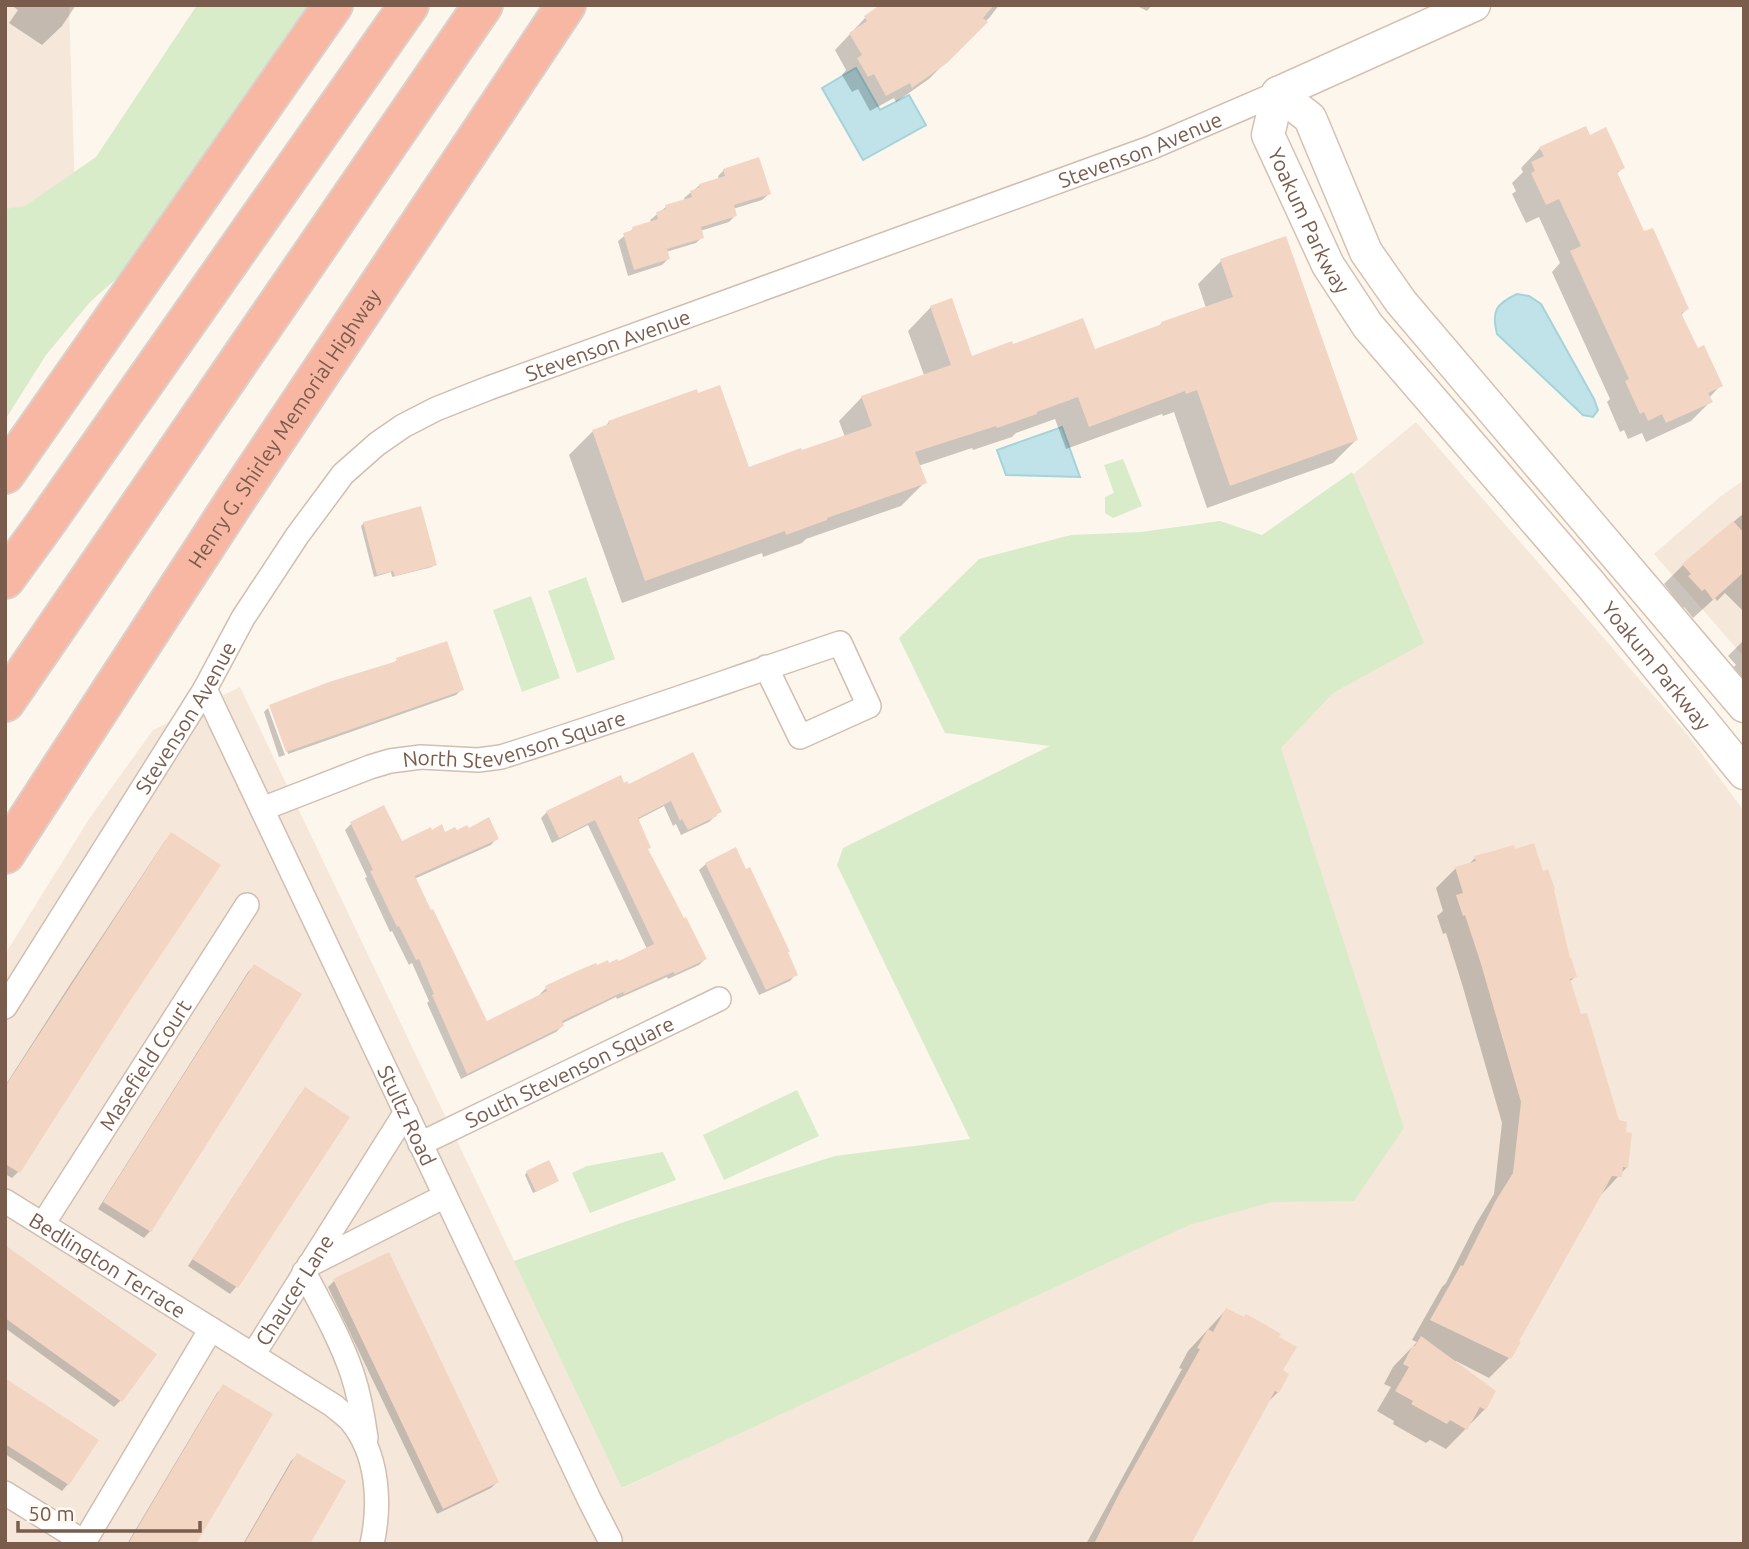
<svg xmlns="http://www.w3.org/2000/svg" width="1749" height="1549" font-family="Ubuntu,sans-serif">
<rect width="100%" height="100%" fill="#fdf6ec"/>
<path fill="#f5e8da" d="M 5,5 L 69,5 L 75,193 L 5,295 Z
M 1416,422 L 1687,734 L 1744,811 L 1744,1544 L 5,1544 L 5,954 L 89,819 L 153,730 L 240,687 L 623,1488 L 1384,1129 L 1200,601 Z
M 1744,480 L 1744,657 L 1654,554 L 1721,496 Z"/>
<path fill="#d8ecc9" d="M 197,5 L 340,5 L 123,273 L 91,301 L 46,355 L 5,420 L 5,209 L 25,206 L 96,157 Z
M 1123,459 L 1142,506 L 1113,518 L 1105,513 L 1105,497 L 1114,493 L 1104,465 Z
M 1352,472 L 1424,643 L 1333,693 L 1281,748 L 1404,1128 L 1354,1201 L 1272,1202 L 1189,1225 L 622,1488 L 514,1261 L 627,1221 L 835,1156 L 970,1139 L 837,865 L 843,848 L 1050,746 L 945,733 L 899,638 L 979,559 L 1071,535 L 1141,532 L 1220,521 L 1262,535 Z
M 586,577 L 615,659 L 577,673 L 548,591 Z
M 531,596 L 560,678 L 522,692 L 493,610 Z
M 797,1090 L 819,1136 L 724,1180 L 703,1135 Z
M 663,1152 L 676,1180 L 590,1213 L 572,1173 L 587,1166 Z"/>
<path fill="#bfe3e8" stroke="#a5d3da" stroke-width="2" d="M 856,68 L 880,110 L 909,95 L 926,125 L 863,160 L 822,88 Z
M 1517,294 L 1529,296 L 1541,304 L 1594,399 L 1598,410 L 1593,417 L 1583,415 L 1497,334 C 1491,311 1496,304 1517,294 Z
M 1062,427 L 1080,477 L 1006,475 L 997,450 Z"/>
<path fill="#0003" d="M 11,5 L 76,5 L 62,26 L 42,45 L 9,23 L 18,10 Z
M 883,5 L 999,5 L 990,17 L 929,79 L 896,102 L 894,98 L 870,111 L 858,89 L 852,92 L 842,75 L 846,70 L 835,50 L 865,18 Z
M 1135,5 L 1152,5 L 1147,11 Z
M 1589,137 L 1623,168 L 1616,174 L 1643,234 L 1687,309 L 1681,315 L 1697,350 L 1721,385 L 1709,398 L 1711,401 L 1691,421 L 1646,442 L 1642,433 L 1628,439 L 1624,430 L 1620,432 L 1607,402 L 1610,399 L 1552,272 L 1560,263 L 1539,217 L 1526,223 L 1512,194 L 1516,191 L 1512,183 L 1523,172 L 1521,168 L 1540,148 Z
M 724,170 L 769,194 L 762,200 L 733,209 L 735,216 L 729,222 L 700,231 L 702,237 L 696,243 L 666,252 L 668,259 L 662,265 L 628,276 L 618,241 L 633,229 L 652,223 L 650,220 L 666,207 L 685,201 L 684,198 L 700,185 L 719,180 L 718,176 Z
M 1221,261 L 1356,440 L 1333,463 L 1207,508 L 1174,412 L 1163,416 L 1162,414 L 1066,449 L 1055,419 L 1016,433 L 1012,437 L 973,450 L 972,448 L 918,466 L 924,483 L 901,506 L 806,539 L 802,543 L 763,557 L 762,553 L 622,603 L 569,455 L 592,432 L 604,428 L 609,422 L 748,469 L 845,437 L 839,421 L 862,397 L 924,375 L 908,331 L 931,307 L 971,358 L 1012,346 L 1094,351 L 1157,328 L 1162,323 L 1206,308 L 1198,284 Z
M 1744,513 L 1744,612 L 1725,593 L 1717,601 L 1715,598 L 1693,618 L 1684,607 L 1682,610 L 1670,597 L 1672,594 L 1664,584 L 1683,565 Z
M 364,523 L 435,564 L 432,567 L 392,577 L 391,572 L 374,577 L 361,526 Z
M 1744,640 L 1744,682 L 1732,668 L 1736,665 L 1728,656 Z
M 397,660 L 462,689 L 456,695 L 288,754 L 272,707 L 270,706 L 393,664 Z
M 268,708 L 285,755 L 279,757 L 264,712 Z
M 624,785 L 720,811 L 709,822 L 681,835 L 676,824 L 673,826 L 664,806 L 637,820 L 647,850 L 705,959 L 699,965 L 668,979 L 667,977 L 617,999 L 616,997 L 561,1024 L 562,1026 L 556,1032 L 461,1079 L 427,1003 L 429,1001 L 412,963 L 409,965 L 392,931 L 390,932 L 365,878 L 367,877 L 345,830 L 351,824 L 401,843 L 432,832 L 445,834 L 456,832 L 497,838 L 491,845 L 414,879 L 486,1023 L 541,997 L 540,994 L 546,988 L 596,968 L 618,964 L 647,949 L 588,825 L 552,843 L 541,818 L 547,812 Z
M 171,834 L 18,1172 L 12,1178 L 5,1174 L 5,1086 L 69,986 L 165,841 Z
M 1475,858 L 1575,977 L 1569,982 L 1627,1167 L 1600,1196 L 1509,1358 L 1489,1378 L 1456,1361 L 1455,1363 L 1485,1409 L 1446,1449 L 1430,1440 L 1426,1443 L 1393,1424 L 1394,1421 L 1377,1411 L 1391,1387 L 1384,1384 L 1393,1367 L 1417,1342 L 1412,1340 L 1442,1287 L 1446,1283 L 1476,1224 L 1494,1194 L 1502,1123 L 1462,984 L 1446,933 L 1443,934 L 1437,916 L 1443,911 L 1436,888 L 1456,868 L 1468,865 Z
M 706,864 L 786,953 L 796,974 L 790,981 L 759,995 L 699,870 Z
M 254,966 L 299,995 L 150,1231 L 144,1238 L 98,1209 L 248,972 Z
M 305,1089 L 348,1117 L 236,1287 L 230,1294 L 188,1266 L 299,1096 Z
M 527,1172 L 554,1183 L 533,1193 L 525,1175 Z
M 5,1248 L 121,1400 L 114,1407 L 5,1328 Z
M 334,1281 L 497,1482 L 491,1488 L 437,1514 L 328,1287 Z
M 1226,1310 L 1281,1371 L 1278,1392 L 1266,1404 L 1189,1544 L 1086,1544 L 1182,1369 L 1179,1368 L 1188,1351 Z
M 5,1381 L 68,1484 L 62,1491 L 5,1454 Z
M 224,1386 L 194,1544 L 127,1544 L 217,1393 Z
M 297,1455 L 308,1544 L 243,1544 L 291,1461 Z"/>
<path fill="#f3d5c3" d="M 880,5 L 994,5 L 983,18 L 988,22 L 947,63 L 912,88 L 910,83 L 886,96 L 874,74 L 868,77 L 857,58 L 862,55 L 849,33 L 867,21 L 864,16 Z
M 1586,126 L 1590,135 L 1606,127 L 1625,168 L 1617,172 L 1644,231 L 1653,228 L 1689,309 L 1681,313 L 1698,348 L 1704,345 L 1723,386 L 1708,393 L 1713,402 L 1666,423 L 1662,414 L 1648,421 L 1644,412 L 1640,414 L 1625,381 L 1629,379 L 1570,251 L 1581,246 L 1559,199 L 1546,205 L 1531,173 L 1535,171 L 1531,162 L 1544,156 L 1539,147 Z
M 759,157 L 771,194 L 734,205 L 737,216 L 701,227 L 704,238 L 667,249 L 670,259 L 634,270 L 623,233 L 633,230 L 632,227 L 658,219 L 656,212 L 666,209 L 665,205 L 692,197 L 690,191 L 700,187 L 699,184 L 725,176 L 723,169 Z
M 1286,236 L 1358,440 L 1230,486 L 1197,390 L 1186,394 L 1185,391 L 1089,427 L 1078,397 L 1037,412 L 1037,414 L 997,428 L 996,426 L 915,452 L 927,483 L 827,518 L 827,520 L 786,535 L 785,531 L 645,581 L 592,430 L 609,424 L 608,421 L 697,389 L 698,393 L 720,385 L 749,467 L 801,448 L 802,450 L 872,426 L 861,396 L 951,365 L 930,306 L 952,298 L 972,356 L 1012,341 L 1013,344 L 1083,318 L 1095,349 L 1162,324 L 1161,322 L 1233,297 L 1220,259 Z
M 421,506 L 437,565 L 395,576 L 393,571 L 377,575 L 363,522 Z
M 1733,521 L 1744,533 L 1744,572 L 1713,600 L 1705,589 L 1702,591 L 1688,576 L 1691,574 L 1682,564 Z
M 447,641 L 464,690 L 286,752 L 269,705 L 329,682 L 397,661 L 396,658 Z
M 693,752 L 722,812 L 717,814 L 717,816 L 688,830 L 682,819 L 680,821 L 671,801 L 638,818 L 651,848 L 648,849 L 684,918 L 686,917 L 707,959 L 675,974 L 673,972 L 624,994 L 623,992 L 562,1021 L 564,1026 L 467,1074 L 432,995 L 434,994 L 419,959 L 416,960 L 399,926 L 397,927 L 370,871 L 373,870 L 350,822 L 384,805 L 402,841 L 431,827 L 432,830 L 442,824 L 445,832 L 455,827 L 457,830 L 467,825 L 469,828 L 489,817 L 499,839 L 415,876 L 431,910 L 433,909 L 487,1021 L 547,991 L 545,986 L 577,971 L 596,963 L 597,965 L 608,960 L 609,963 L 617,959 L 619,961 L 654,944 L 595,820 L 559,838 L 546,811 L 621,775 L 624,783 L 627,781 L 629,784 Z
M 171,832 L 221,865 L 124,1010 L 20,1173 L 5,1164 L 5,1087 Z
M 1534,843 L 1543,871 L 1548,869 L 1555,889 L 1554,890 L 1570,958 L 1571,957 L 1577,977 L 1570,979 L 1581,1014 L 1587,1013 L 1619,1120 L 1627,1122 L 1626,1132 L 1632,1133 L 1628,1168 L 1623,1167 L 1622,1177 L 1612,1176 L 1519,1341 L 1521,1342 L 1511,1359 L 1430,1320 L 1461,1265 L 1463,1266 L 1495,1202 L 1513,1173 L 1521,1102 L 1481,964 L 1465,915 L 1463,916 L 1456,895 L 1463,893 L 1455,867 L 1476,861 L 1474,856 L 1493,851 L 1514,845 L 1515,849 Z
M 736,847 L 746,869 L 750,867 L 790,952 L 788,952 L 798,975 L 766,990 L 705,863 Z
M 254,964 L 302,994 L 151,1232 L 103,1202 Z
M 305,1087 L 350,1117 L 238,1288 L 192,1259 Z
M 549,1160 L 559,1181 L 536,1192 L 526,1171 Z
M 5,1245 L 157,1354 L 122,1402 L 5,1318 Z
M 389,1252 L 499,1482 L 443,1509 L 333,1279 Z
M 1226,1308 L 1244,1317 L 1246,1314 L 1264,1324 L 1281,1334 L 1279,1337 L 1297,1347 L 1283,1370 L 1289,1374 L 1279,1393 L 1275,1391 L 1191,1544 L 1094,1544 L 1120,1492 L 1200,1349 L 1197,1348 L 1208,1329 L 1213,1332 Z
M 1421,1336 L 1496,1391 L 1486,1410 L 1480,1407 L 1467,1430 L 1450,1420 L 1447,1424 L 1411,1404 L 1413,1401 L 1395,1391 L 1409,1367 L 1403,1364 L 1413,1345 L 1415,1346 Z
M 5,1378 L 99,1440 L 69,1485 L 5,1444 Z
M 223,1384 L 273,1414 L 196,1544 L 128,1544 Z
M 297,1453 L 346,1481 L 310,1544 L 244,1544 Z"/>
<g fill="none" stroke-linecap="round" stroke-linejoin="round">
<defs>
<g id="street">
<path id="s1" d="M 205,689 L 590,1501 L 610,1540"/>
<path id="s2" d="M 262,809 L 370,767 L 390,761 L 421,757 L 478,760 L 501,757 C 615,721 727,681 840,643 L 869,706 L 800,737 L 766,667"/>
<path id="s3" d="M 5,1007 L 205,689 L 243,618 L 297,536 L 343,474 L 377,444 L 403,426 L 436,409 L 489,388 L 1150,148 L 1278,93"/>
<path id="s4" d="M 420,1144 L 719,999"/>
<path id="s5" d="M 5,1201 L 211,1329"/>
<path id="s6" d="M 43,1224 L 247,905"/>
<path d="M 309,1265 L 445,1196"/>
<path d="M 304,1272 C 321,1305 340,1338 352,1373 C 359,1394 363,1416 366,1438"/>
<path id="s7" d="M 253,1355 L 406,1112"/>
<path d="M 5,1493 L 84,1542"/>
<path d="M 83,1544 L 211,1329 L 334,1406 C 339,1411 346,1415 351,1421 C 378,1454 381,1503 372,1544"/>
</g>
<g id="secondary">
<path id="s8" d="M 1278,93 L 1268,135 L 1328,265 L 1368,326 L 1592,586 L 1744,773"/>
<path d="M 1278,93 L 1310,118 L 1366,252 L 1401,302 L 1744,706"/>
<path d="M 1278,93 L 1474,5"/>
</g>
<g id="highway">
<path d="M 5,474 L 333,5"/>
<path d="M 5,579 L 45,524 L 409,5"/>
<path d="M 5,702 L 483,5"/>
<path id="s9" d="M 5,854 L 238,496 L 566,5"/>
</g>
</defs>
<use href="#street" stroke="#d1beb0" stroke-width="26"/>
<use href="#secondary" stroke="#d6c0b0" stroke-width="35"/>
<use href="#highway" stroke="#dad1cd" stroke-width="42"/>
<use href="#street" stroke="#fff" stroke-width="23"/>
<use href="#secondary" stroke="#fff" stroke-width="32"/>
<use href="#highway" stroke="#f7b7a3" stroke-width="38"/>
</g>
<g text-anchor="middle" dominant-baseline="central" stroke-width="7" stroke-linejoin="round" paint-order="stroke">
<g font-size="21" fill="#7a5c4d" stroke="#fffaf3">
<text stroke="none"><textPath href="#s3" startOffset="1496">Stevenson Avenue</textPath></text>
<text stroke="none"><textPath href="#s8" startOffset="138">Yoakum Parkway</textPath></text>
<text stroke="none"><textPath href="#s3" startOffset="929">Stevenson Avenue</textPath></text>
<text stroke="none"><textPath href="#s9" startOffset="509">Henry G. Shirley Memorial Highway</textPath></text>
<text stroke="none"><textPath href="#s8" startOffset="705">Yoakum Parkway</textPath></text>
<text stroke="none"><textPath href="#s3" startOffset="341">Stevenson Avenue</textPath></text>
<text stroke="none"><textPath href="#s2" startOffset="264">North Stevenson Square</textPath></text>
<text stroke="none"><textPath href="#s6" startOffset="189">Masefield Court</textPath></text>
<text stroke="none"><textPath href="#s4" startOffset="166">South Stevenson Square</textPath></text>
<text stroke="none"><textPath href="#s1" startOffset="472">Stultz Road</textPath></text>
<text stroke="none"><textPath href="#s5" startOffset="121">Bedlington Terrace</textPath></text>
<text stroke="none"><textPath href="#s7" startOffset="77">Chaucer Lane</textPath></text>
</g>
</g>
<rect width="1749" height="1549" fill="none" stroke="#7a5c4d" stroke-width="14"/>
<path d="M18 1521v10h182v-10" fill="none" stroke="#7a5c4d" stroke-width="3.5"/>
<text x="28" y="1521" font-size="21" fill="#7a5c4d" stroke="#fffaf3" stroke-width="5" paint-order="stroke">50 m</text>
</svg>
